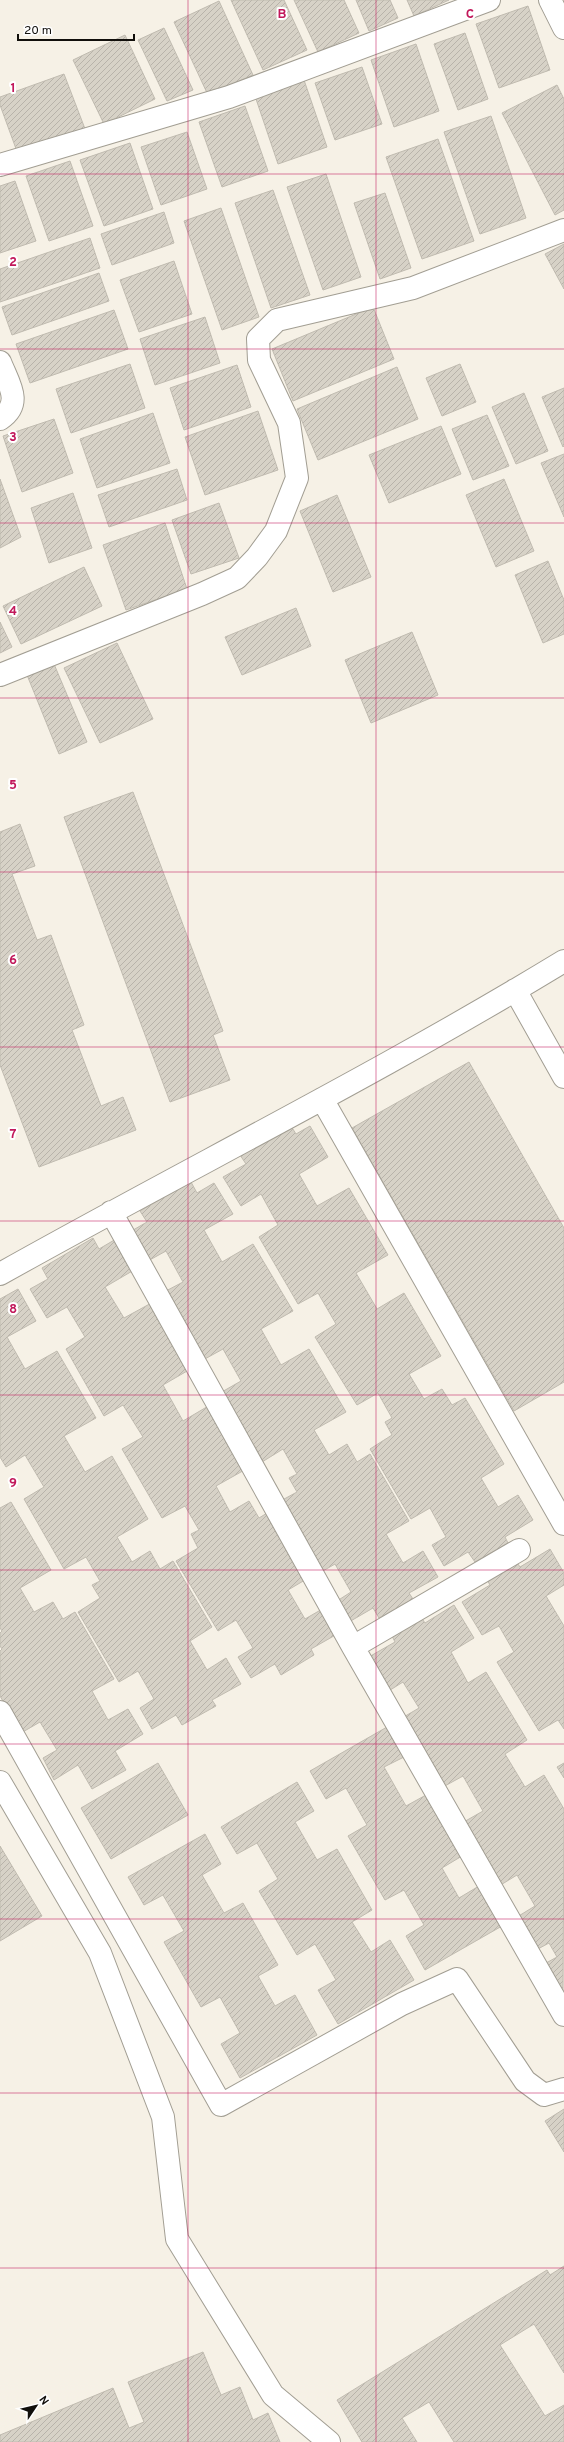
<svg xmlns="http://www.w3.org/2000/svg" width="564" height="2442" font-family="Overpass,sans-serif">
<defs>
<pattern id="building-hatch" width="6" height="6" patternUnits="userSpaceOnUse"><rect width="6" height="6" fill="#d7d2c7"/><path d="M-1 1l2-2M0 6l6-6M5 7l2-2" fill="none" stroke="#b8b3aa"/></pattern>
</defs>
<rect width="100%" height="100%" fill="#f6f1e6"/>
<path fill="url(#building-hatch)" stroke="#c0bbb0" d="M 231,0 L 284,0 L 307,50 L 263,70 Z
M 294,0 L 344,0 L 359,33 L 318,52 Z
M 356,0 L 390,0 L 398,18 L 369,31 Z
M 407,0 L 449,0 L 414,16 Z
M 219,1 L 253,75 L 208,95 L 174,22 Z
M 528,6 L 550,70 L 499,88 L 476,24 Z
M 164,28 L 193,90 L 167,101 L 138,40 Z
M 465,33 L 488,99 L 458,110 L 434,44 Z
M 125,35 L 155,99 L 104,124 L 73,60 Z
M 416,44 L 439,111 L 394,127 L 371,60 Z
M 362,67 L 382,124 L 335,140 L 315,83 Z
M 64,74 L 87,134 L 19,157 L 0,105 L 0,97 Z
M 304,80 L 327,147 L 278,164 L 255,96 Z
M 557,85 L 564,99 L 564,210 L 555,215 L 502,113 Z
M 245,106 L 268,171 L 222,187 L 199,122 Z
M 491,116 L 526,218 L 480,234 L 444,132 Z
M 187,132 L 207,189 L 161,205 L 141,147 Z
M 438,139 L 474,241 L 422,259 L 386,157 Z
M 130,143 L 153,209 L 104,226 L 80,160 Z
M 70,161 L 93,226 L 49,241 L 26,176 Z
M 326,174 L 361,277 L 323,290 L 287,187 Z
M 15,181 L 36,241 L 0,253 L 0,186 Z
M 273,190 L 310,295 L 271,308 L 235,203 Z
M 385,193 L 411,268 L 380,279 L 354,203 Z
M 221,208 L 259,317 L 222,330 L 184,221 Z
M 164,212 L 174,243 L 112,265 L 101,234 Z
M 90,238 L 100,268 L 0,302 L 0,269 Z
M 564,244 L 564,289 L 545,254 Z
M 174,261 L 192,314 L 139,332 L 120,280 Z
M 99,273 L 109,301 L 12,335 L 2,307 Z
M 373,307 L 394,359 L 293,401 L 272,349 Z
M 114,310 L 128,349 L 30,383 L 16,344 Z
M 205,317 L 220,363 L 155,385 L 140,339 Z
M 130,364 L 145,408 L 71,433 L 56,389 Z
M 460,364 L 476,402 L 442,416 L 426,378 Z
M 237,365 L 251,407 L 184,430 L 170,388 Z
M 397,367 L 418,419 L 318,460 L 297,409 Z
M 564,388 L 564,446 L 563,447 L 542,397 Z
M 524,393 L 548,451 L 516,464 L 492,407 Z
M 258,411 L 278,470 L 205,495 L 185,437 Z
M 153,413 L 170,463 L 97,488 L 80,439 Z
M 487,415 L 509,466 L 473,480 L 452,429 Z
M 54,419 L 73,473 L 22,492 L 3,436 Z
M 441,426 L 461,474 L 389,503 L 369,455 Z
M 564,454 L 564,517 L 541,463 Z
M 177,469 L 187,500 L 109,527 L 98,495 Z
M 0,479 L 21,537 L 0,548 Z
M 504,479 L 534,551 L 496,567 L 466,495 Z
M 73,493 L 92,548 L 49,563 L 31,508 Z
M 337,495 L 371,577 L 333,592 L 300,511 Z
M 219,503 L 239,558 L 191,574 L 172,520 Z
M 165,523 L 187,589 L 126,610 L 103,545 Z
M 548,561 L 564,600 L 564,634 L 543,643 L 515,575 Z
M 84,567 L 102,606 L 21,644 L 3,606 Z
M 296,608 L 311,646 L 242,675 L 225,637 Z
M 0,622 L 12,647 L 0,653 Z
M 412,632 L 438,695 L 371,723 L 345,660 Z
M 117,643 L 153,719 L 100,743 L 64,668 Z
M 54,664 L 87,742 L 59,754 L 27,675 Z
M 133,792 L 223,1031 L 213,1035 L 230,1080 L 170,1102 L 64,817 Z
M 20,824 L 35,866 L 12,874 L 37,940 L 51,935 L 84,1025 L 72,1030 L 101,1106 L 123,1097 L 136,1130 L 39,1167 L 0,1065 L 0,832 Z
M 469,1062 L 564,1228 L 564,1382 L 514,1411 L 352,1128 Z
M 291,1126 L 296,1134 L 310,1126 L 328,1157 L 299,1174 L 317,1206 L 349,1188 L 388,1255 L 356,1273 L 377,1309 L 404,1293 L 441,1356 L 409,1374 L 424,1399 L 442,1389 L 452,1405 L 465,1398 L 504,1464 L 481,1478 L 498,1507 L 518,1495 L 533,1520 L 505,1537 L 508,1543 L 475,1562 L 468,1552 L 444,1566 L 432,1545 L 446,1537 L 430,1508 L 411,1519 L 370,1449 L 392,1435 L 385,1422 L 392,1418 L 378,1393 L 357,1405 L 315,1337 L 336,1324 L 318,1293 L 298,1304 L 259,1237 L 278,1225 L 261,1194 L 241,1206 L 223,1177 L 246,1164 L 240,1155 Z
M 191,1182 L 197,1193 L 214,1183 L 233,1214 L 204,1230 L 222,1262 L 253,1244 L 293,1311 L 261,1329 L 281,1365 L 309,1349 L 346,1412 L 314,1430 L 329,1455 L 347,1444 L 357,1462 L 370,1454 L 409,1521 L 386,1534 L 403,1563 L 423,1551 L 438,1577 L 409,1593 L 413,1599 L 379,1618 L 373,1608 L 349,1622 L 337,1601 L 351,1592 L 335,1564 L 316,1575 L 275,1504 L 297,1492 L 289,1478 L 297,1474 L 283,1449 L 262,1462 L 220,1393 L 241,1381 L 223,1349 L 203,1360 L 164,1292 L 183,1282 L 166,1251 L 146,1262 L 128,1233 L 147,1222 L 140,1211 Z
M 93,1238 L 99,1249 L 116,1239 L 134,1270 L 105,1287 L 124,1318 L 155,1301 L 194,1367 L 163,1385 L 183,1421 L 210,1405 L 248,1468 L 216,1486 L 230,1512 L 249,1501 L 259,1518 L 272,1510 L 310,1577 L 288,1590 L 305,1619 L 324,1608 L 339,1633 L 311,1649 L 314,1655 L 281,1675 L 275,1664 L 251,1678 L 238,1657 L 253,1648 L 236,1620 L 218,1631 L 176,1561 L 198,1548 L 191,1534 L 199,1530 L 185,1506 L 162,1518 L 122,1449 L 143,1437 L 123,1405 L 104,1416 L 66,1349 L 85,1337 L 67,1307 L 47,1318 L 30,1289 L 48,1279 L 42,1268 Z
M 18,1289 L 36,1321 L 7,1337 L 25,1369 L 57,1351 L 96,1418 L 64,1436 L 85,1472 L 112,1456 L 148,1519 L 117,1537 L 132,1562 L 150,1551 L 160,1569 L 173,1561 L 212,1627 L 190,1641 L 207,1670 L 226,1658 L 241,1684 L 212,1700 L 216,1706 L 182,1725 L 176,1715 L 152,1729 L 140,1708 L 154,1699 L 138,1671 L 119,1682 L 78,1612 L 100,1598 L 92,1585 L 100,1581 L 86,1557 L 64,1569 L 24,1499 L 44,1487 L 25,1455 L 6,1467 L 0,1457 L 0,1299 Z
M 11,1502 L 51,1570 L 20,1588 L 34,1612 L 53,1602 L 63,1619 L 75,1612 L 114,1679 L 92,1691 L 108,1720 L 128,1709 L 143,1734 L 115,1751 L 126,1770 L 92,1789 L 78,1765 L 54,1780 L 43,1758 L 57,1750 L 40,1722 L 21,1733 L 0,1696 L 0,1651 L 2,1649 L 0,1646 L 0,1633 L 2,1631 L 0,1628 L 0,1508 Z
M 550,1549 L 564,1573 L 564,1585 L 546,1596 L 564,1626 L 564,1729 L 558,1720 L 539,1731 L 497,1662 L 514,1652 L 499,1626 L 482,1635 L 462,1602 L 490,1585 L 486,1578 L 516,1561 L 520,1567 Z
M 454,1605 L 474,1638 L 451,1652 L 468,1683 L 486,1672 L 527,1740 L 505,1754 L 525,1787 L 544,1775 L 564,1809 L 563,1991 L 546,1963 L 557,1957 L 549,1943 L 536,1950 L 517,1917 L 535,1906 L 517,1875 L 499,1886 L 462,1823 L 483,1811 L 463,1776 L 443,1787 L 402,1718 L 419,1708 L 403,1682 L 387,1692 L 367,1658 L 395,1642 L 391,1634 L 421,1617 L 425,1623 Z
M 387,1727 L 404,1757 L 384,1767 L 406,1806 L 426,1795 L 462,1856 L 442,1868 L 459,1898 L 479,1886 L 502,1926 L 425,1970 L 406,1936 L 424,1925 L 404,1890 L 385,1900 L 348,1836 L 367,1825 L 346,1788 L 326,1799 L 310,1771 Z
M 158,1763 L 188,1815 L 111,1859 L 81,1808 Z
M 564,1763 L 564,1778 L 557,1767 Z
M 297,1782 L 314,1811 L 295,1822 L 317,1860 L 337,1849 L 372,1910 L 352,1922 L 371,1952 L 390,1940 L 414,1980 L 338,2024 L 318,1990 L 336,1980 L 315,1944 L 297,1955 L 259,1891 L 278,1879 L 257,1843 L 237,1854 L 221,1827 Z
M 205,1834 L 221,1864 L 202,1875 L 224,1913 L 243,1903 L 278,1965 L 258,1976 L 275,2006 L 295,1995 L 317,2035 L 240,2078 L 221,2044 L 240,2033 L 220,1997 L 201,2007 L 164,1942 L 184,1931 L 163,1895 L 144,1905 L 128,1877 Z
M 0,1846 L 42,1916 L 0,1941 Z
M 564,2109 L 564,2152 L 545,2121 Z
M 564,2266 L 564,2373 L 534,2324 L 500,2345 L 545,2416 L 564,2405 L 564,2442 L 454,2442 L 429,2402 L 402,2418 L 417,2442 L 362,2442 L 337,2400 L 547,2270 L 550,2275 Z
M 203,2352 L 221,2395 L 240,2387 L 253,2420 L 268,2413 L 280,2442 L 0,2442 L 0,2435 L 113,2388 L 129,2428 L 144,2422 L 128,2382 Z"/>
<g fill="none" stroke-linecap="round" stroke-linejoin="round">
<defs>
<path id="minor" d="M 550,0 L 564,28
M 0,165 L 229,97 L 489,0
M 0,362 C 8,383 24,403 0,419
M 0,675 L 202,594 L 237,578 L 257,557 L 276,531 L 297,478 L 289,423 L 259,360 L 258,339 L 277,320 L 413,288 L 564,230
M 515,990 L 564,1077
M 322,1099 L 564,1524
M 111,1212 L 353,1647 L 564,2015
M 0,1274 C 187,1169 380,1073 564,961
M 353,1647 L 519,1550
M 0,1712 L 221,2105 L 402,2004 L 457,1979 L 525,2081 L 544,2095 L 564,2089
M 0,1782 L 100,1953 L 163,2117 L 177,2239 L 273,2395 L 329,2442"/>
</defs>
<use href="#minor" stroke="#a29e93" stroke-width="24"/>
<use href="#minor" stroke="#fff" stroke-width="22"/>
</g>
<path fill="none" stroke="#c2185b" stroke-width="1" stroke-opacity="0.55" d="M 188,0 L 188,2442M 376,0 L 376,2442M 0,174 L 564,174M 0,349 L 564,349M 0,523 L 564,523M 0,698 L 564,698M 0,872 L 564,872M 0,1047 L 564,1047M 0,1221 L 564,1221M 0,1395 L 564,1395M 0,1570 L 564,1570M 0,1744 L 564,1744M 0,1919 L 564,1919M 0,2093 L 564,2093M 0,2268 L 564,2268"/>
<g font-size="13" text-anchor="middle" font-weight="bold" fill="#c2185b" stroke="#fff" stroke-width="4" stroke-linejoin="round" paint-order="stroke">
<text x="282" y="18">B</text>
<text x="470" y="18">C</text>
<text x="13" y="92">1</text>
<text x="13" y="266">2</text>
<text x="13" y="441">3</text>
<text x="13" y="615">4</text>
<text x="13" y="789">5</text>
<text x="13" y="964">6</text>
<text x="13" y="1138">7</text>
<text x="13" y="1313">8</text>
<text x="13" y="1487">9</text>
</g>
<g transform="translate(36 2406) rotate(55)" stroke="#ffffff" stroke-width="3" paint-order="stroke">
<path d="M0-3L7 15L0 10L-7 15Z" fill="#110f0b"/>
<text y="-6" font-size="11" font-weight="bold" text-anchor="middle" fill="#110f0b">N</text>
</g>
<path d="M18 34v6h116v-6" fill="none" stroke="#110f0b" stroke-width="2"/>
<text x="24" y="34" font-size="12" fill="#110f0b" stroke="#ffffff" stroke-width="3" paint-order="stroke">20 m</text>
</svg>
